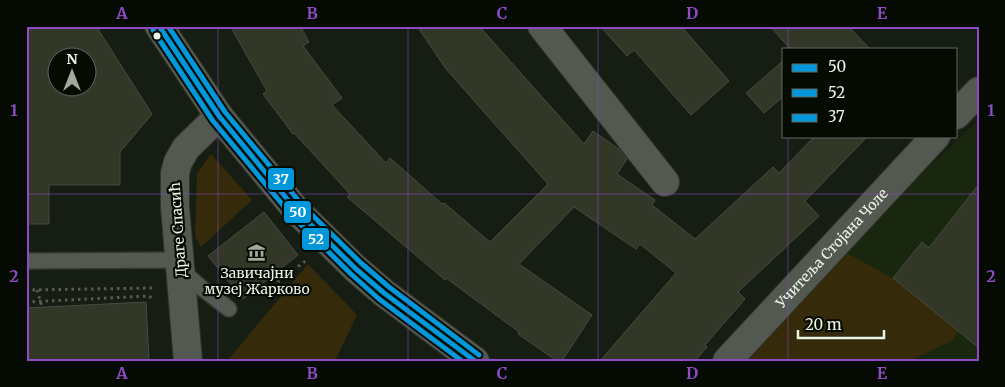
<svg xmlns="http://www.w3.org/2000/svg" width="1005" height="387" font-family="Merriweather,serif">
<rect width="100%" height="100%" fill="#161d12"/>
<path fill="#18270e" d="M 979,120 L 979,361 L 744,361 L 901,193 Z"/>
<path fill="#352a0a" d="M 211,154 L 252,200 L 201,247 L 195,236 L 197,173 Z
M 845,252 L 893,278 L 958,331 L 952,341 L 910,361 L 744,361 Z
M 308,264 L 357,315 L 335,361 L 227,361 Z"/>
<path fill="#333728" stroke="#474b40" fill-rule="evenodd" d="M 26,26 L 96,26 L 152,114 L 120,152 L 120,185 L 49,185 L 49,224 L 26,224 ZM 58,58 L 88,58 L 88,88 L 58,88 Z
M 230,26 L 300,26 L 309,42 L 303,46 L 342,98 L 332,105 L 386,163 L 390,158 L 442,204 L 444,203 L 490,242 L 548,184 L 446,69 L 417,26 L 479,26 L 584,144 L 593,131 L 619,149 L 627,159 L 617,174 L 655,200 L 652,205 L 695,239 L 773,167 L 779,173 L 815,136 L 868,136 L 805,201 L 819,216 L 738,292 L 745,299 L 705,345 L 707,347 L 695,361 L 600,361 L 676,273 L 640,244 L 636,249 L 574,207 L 519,264 L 592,315 L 562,361 L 557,361 L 518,334 L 519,332 L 446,278 L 445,280 L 347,197 L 350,194 L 294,133 L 293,134 L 263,94 L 267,91 Z
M 600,26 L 681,26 L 729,81 L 691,115 L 634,50 L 627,56 Z
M 770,26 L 848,26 L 870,49 L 790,49 Z
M 784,60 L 784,96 L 764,113 L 746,93 Z
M 979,184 L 979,348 L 893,278 L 922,242 L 929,248 Z
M 264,212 L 298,255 L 243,299 L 208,256 Z
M 146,302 L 149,361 L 26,361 L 26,308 Z"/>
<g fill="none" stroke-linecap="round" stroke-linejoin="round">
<defs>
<path id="lane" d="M 26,261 L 179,260
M 181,270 L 203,289 L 229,309"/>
<g id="street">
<path d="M 542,26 L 665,182"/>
<path d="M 956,115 L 979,91"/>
<path d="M 188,361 L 175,207 L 175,173 L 178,162 L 186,148 L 219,116"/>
<path id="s1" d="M 727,361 L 936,136"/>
</g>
<path id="secondary" d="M 159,26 L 219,116 L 297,211 L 356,269 L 384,293 L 475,361"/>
</defs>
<use href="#lane" stroke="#30352d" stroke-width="18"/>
<use href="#street" stroke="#30352d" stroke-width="30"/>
<use href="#secondary" stroke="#30352d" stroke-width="30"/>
<path stroke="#565b53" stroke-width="3" stroke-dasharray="2.5 4" stroke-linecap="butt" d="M 272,276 L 279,281 L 308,259
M 26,290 L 153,288
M 37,290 L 42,307
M 26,302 L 149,296 L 153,299"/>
<use href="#lane" stroke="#535950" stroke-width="15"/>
<use href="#street" stroke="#535950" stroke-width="28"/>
<use href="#secondary" stroke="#535950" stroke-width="28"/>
<defs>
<path id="bus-1" d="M 159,26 L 219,116 L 297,211 L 356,269 L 384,293 L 475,361"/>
<path id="bus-2" d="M 153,30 L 213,121 L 292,216 L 351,274 L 379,299 L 462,361"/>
<path id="bus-3" d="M 168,26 L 225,112 L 303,206 L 361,263 L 389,287 L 479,355"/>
</defs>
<use href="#bus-1" stroke="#050a03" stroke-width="9"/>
<use href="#bus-2" stroke="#050a03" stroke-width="9"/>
<use href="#bus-3" stroke="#050a03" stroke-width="9"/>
<use href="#bus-1" stroke="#0098da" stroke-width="5"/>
<use href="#bus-2" stroke="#0098da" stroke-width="5"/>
<use href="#bus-3" stroke="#0098da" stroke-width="5"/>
</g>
<path fill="none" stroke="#8c4ac5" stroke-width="1" stroke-opacity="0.55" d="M 218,26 L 218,361M 408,26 L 408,361M 598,26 L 598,361M 788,26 L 788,49M 788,136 L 788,361M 26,194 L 979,194"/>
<defs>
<symbol id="museum-bare" viewBox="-9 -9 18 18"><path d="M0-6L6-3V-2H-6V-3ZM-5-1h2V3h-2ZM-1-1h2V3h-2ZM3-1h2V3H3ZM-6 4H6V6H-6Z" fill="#a0a99c" stroke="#050a03" stroke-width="2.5" paint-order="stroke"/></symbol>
</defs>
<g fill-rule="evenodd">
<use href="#museum-bare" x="244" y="240" width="25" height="25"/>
</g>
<circle fill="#ebf5e6" stroke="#050a03" stroke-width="2" cx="157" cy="36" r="4.5"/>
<g text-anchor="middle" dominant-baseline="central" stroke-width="4.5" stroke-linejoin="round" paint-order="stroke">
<g font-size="14" fill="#ebf5e6" stroke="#050a03">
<text transform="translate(178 230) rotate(-94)">Драге Спасић</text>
<text stroke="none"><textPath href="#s1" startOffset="154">Учитеља Стојана Чоле</textPath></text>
</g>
<g font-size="14" fill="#ebf5e6" stroke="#050a03">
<text x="257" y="273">Завичајни<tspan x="257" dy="16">музеј Жарково</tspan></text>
</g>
</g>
<g stroke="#050a03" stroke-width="2">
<rect x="267" y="167" width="28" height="24" rx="5" fill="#0098da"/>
<rect x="283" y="200" width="29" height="24" rx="5" fill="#0098da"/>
<rect x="301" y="227" width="29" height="24" rx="5" fill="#0098da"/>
</g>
<g font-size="14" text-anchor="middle" font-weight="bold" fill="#fff">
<text x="281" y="184">37</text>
<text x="298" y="217">50</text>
<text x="316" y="244">52</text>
</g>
<rect width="1005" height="387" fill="none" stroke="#050a03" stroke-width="55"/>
<rect x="782" y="48" width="175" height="90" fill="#050a03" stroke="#61685e"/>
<rect x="792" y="64" width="25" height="8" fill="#0098da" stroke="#61685e"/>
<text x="828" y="72" font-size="15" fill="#ebf5e6">50</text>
<rect x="792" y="89" width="25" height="8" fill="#0098da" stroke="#61685e"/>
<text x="828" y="98" font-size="15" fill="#ebf5e6">52</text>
<rect x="792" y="114" width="25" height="8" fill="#0098da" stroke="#61685e"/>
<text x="828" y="122" font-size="15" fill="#ebf5e6">37</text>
<g transform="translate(72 72)"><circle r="24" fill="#050a03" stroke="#61685e"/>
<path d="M0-4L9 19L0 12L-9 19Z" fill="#a0a99c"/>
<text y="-8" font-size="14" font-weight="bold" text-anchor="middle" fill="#ebf5e6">N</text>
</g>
<path d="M798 330v8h86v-8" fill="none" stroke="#ebf5e6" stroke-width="2.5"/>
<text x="805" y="330" font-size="15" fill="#ebf5e6" stroke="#050a03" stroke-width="4" paint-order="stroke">20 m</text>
<rect x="28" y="28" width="950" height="332" fill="none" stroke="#8c4ac5" stroke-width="2"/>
<g font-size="16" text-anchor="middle" font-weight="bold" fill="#8c4ac5">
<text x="122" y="19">A</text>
<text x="312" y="19">B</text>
<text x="502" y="19">C</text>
<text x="692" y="19">D</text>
<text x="882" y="19">E</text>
<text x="14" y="116">1</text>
<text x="991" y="116">1</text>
<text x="14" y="282">2</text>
<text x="991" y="282">2</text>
<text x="122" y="379">A</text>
<text x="312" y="379">B</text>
<text x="502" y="379">C</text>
<text x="692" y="379">D</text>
<text x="882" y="379">E</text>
</g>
</svg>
